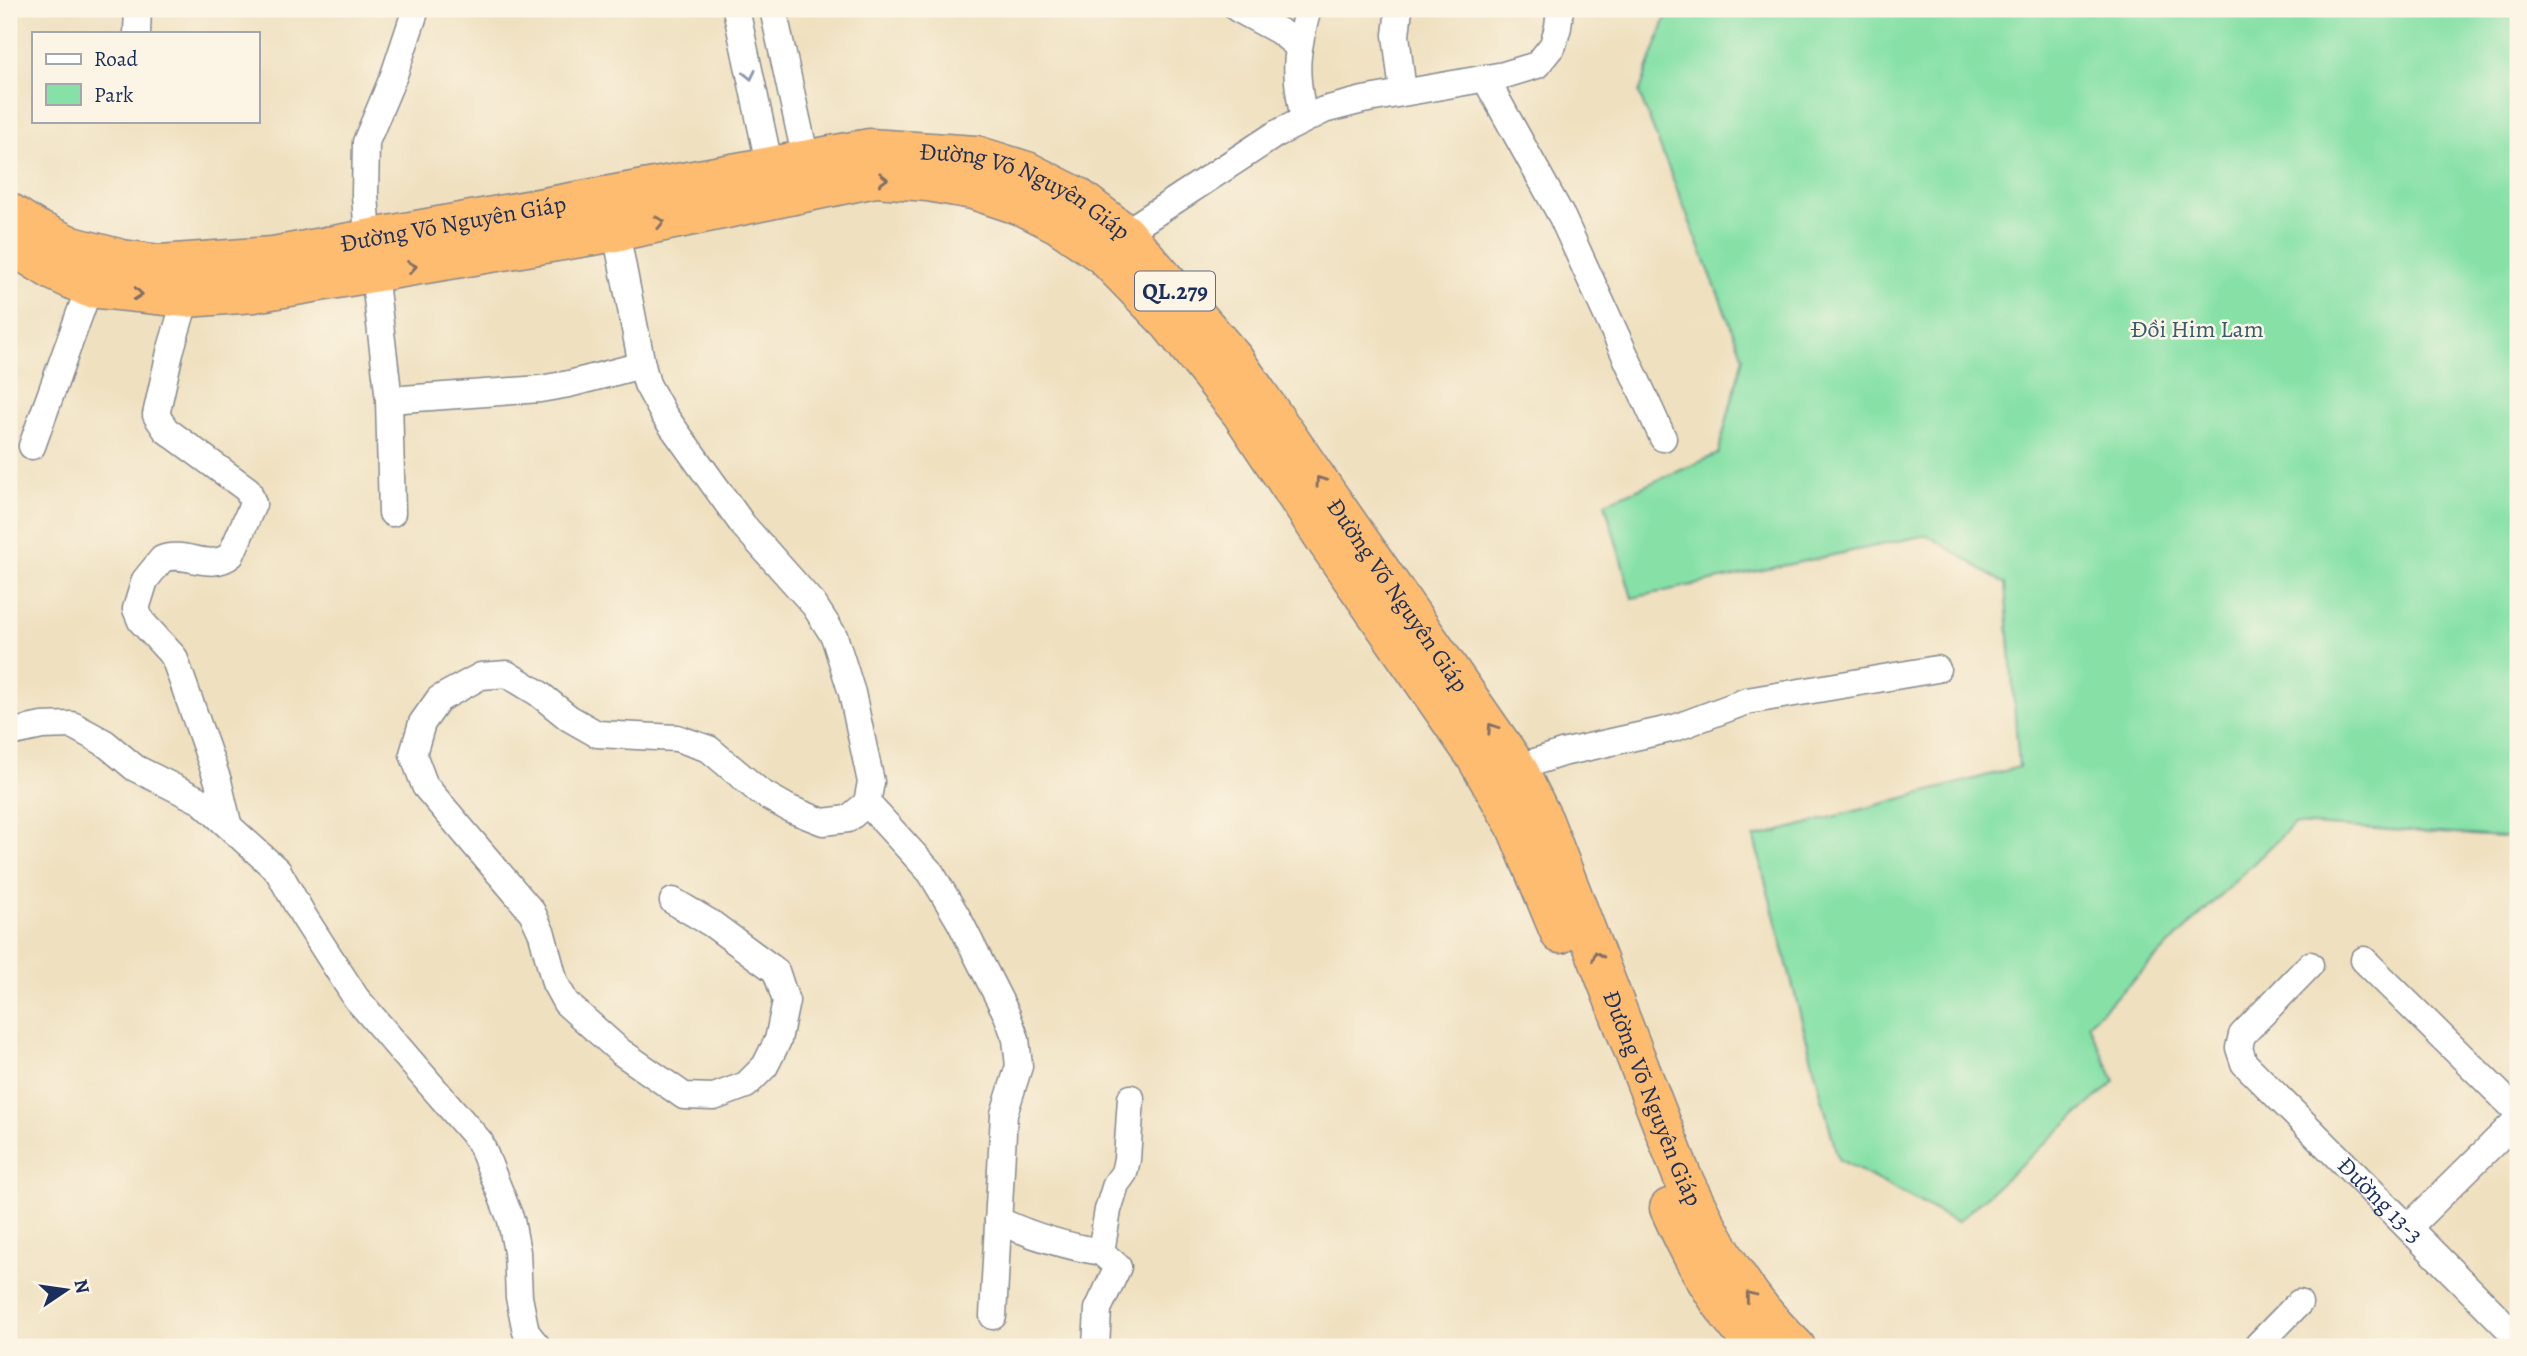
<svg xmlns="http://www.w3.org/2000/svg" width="2527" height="1356" font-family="Alegreya,serif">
<rect width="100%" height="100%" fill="#fcf5e5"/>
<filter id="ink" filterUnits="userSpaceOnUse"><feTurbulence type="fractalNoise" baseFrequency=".0143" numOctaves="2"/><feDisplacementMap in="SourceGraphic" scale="14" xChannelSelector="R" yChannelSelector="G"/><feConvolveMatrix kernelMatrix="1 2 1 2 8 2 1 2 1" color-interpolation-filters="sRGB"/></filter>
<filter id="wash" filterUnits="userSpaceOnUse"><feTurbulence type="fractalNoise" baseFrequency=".00686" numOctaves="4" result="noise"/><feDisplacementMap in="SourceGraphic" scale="28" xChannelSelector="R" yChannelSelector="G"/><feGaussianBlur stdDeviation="1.57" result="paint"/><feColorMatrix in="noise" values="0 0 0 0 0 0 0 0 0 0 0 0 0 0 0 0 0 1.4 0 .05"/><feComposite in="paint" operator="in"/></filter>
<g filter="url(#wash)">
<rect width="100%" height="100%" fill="#efe0bf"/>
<path fill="#87e1a7" stroke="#518882" stroke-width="2" d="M 1669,9 L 2518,9 L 2518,838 L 2294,824 L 2088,1024 L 2115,1081 L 1957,1222 L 1838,1159 L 1754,838 L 2019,767 L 2005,584 L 1927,535 L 1632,598 L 1605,503 L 1718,454 L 1743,357 L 1639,93 Z"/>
</g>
<g filter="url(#ink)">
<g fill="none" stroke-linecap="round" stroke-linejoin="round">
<defs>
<g id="minor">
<path d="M 736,9 L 770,168"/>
<path d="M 773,9 L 806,160"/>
<path d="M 1238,9 L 1279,31 L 1298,46"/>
<path d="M 1399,9 L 1396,35 L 1403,92"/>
<path d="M 137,33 L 138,9"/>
<path d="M 1485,78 L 1562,217 L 1663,438"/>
<path d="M 1304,119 C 1294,71 1295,56 1308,9"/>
<path d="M 616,232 L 642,365 L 647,384 L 664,415 L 743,525 L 814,605 L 834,636 L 852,693 L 871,782 L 867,803 L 848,819 L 823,822 L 790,809 L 760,792 L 709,749 L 677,738 L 597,734 L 569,718 L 538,693 L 507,674 L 481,676 L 439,699 L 422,723 L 413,754 L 425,786 L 532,912 L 542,934 L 555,983 L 566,1003 L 621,1052 L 684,1096 L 714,1097 L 746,1085 L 765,1066 L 778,1040 L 786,1001 L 776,971 L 712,924 L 673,901"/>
<path d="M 368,239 L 365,194 L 366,142 L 394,75 L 416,9"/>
<path d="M 1114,244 L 1125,233 L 1276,134 L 1324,110 L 1363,100 L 1504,75 L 1537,65 L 1553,45 L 1558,27 L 1560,9"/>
<path d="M 374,273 L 389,400 L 392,513"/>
<path d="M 186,298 L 170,352 L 156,415 L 166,430 L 248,490 L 253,504 L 231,555 C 210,572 185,550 162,559 L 145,580 L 136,609 L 141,621 L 174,657 L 218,781 L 228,823"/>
<path d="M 389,400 L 540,389 L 569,384 L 642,365"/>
<path d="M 32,446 L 89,288"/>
<path d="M 9,733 L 42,726 L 72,725 L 105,743 L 135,768 L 201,801 L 278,871 L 304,917 L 356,998 L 480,1142 L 511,1220 L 517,1252 L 519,1297 L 526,1332 L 538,1347"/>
<path d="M 1504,772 L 1562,753 L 1675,728 L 1747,701 L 1937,669"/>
<path d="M 867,803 L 931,873 L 959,920 L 1007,1015 L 1016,1039 L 1019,1066 L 1004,1114 L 993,1316"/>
<path d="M 2364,960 L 2518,1112"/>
<path id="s1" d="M 2310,965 L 2242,1035 L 2239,1048 L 2244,1063 L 2518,1338"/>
<path d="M 998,1220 C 1031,1236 1065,1246 1101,1252"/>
<path d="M 2409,1227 L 2518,1119"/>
<path d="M 1096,1347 L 1098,1309 L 1118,1267 L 1101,1252 L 1108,1210 L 1116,1184 L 1124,1173 L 1127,1159 L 1131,1098"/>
<path d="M 2256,1347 L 2299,1303"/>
</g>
<g id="highway">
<path id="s2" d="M 9,212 L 32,227 L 72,246 L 122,259 L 160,264 L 273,256 L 870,148 L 976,155 L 1027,171 L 1078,197 L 1125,233 L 1234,359 L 1517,767 L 1544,821 L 1682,1176 C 1712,1239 1744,1298 1796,1347"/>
<path d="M 9,244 L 53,271 L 89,288 L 186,298 L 254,293 L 616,232 L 876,178 L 928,182 L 973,190 L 1024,207 L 1058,224 L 1103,255 L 1169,323 L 1241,413 L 1328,544 L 1475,756 L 1515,825 L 1560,934"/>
<path d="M 1669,1208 C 1692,1259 1718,1307 1756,1347"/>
</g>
</defs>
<use href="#minor" stroke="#85888e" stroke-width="29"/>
<use href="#highway" stroke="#85888e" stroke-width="41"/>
<use href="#minor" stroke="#fff" stroke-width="26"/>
<use href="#highway" stroke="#febc70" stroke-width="38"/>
</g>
<defs><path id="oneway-chevron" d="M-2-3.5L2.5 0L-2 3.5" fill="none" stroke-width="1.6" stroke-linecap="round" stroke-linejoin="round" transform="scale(1.75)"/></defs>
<use stroke="#8d97ae" href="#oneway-chevron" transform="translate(750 75) rotate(78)"/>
<g stroke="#816e66">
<use href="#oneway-chevron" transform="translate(883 179) rotate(2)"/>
<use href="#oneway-chevron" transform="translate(660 222) rotate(-12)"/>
<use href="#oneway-chevron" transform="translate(412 267) rotate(-10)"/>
<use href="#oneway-chevron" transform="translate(138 294) rotate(5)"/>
<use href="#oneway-chevron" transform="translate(1320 481) rotate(-125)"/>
<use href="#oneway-chevron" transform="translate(1492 728) rotate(-123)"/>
<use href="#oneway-chevron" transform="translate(1597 956) rotate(-111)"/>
<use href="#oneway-chevron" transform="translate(1750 1296) rotate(-128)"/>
</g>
</g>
<g text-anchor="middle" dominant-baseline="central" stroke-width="5" stroke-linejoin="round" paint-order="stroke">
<rect fill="#fcf5e5" stroke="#5e6a86" stroke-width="2" x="1135" y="271.5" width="80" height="39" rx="5"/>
<g font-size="23" font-weight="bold" fill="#1b2f5e">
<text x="1175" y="291">QL.279</text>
</g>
<g font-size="24" fill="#1b2f5e" stroke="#fcf5e5">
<text stroke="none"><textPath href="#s2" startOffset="1046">Đường Võ Nguyên Giáp</textPath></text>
<text stroke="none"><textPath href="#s2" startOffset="458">Đường Võ Nguyên Giáp</textPath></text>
<text stroke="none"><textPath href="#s2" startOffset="1612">Đường Võ Nguyên Giáp</textPath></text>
<text stroke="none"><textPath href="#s2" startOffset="2179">Đường Võ Nguyên Giáp</textPath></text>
<text stroke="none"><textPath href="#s1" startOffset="320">Đường 13-3</textPath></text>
</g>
<g font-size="24" fill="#365c70" stroke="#fcf5e5">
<text x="2197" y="329">Đồi Him Lam</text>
</g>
</g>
<rect width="2527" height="1356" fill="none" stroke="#fcf5e5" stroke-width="35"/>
<rect x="32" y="32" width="228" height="91" fill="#fcf5e5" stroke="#a2a6af" stroke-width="2"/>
<rect x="46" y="54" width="35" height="10" fill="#ffffff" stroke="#a2a6af" stroke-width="2"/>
<text x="94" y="66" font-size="21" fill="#1b2f5e">Road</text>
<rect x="46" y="84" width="35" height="21" fill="#87e1a7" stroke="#a2a6af" stroke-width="2"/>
<text x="94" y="102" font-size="21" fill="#1b2f5e">Park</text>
<g transform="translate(66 1290) rotate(77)" stroke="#fcf5e5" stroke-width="5" paint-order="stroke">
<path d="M0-5L12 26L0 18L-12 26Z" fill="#1b2f5e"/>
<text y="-10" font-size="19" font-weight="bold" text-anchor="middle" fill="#1b2f5e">N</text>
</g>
</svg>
